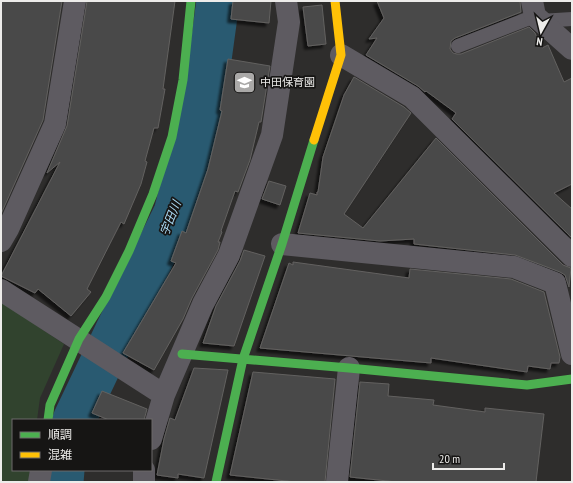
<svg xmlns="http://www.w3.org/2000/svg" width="573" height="483" font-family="'PT Sans Narrow','Noto Sans JP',sans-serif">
<defs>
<filter id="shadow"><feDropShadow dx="-3.5" dy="3.5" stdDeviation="1" flood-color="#0009"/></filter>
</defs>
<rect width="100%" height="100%" fill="#2e2d2c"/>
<path fill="#31432e" d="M 1,302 L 64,344 L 40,398 L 37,420 L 13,420 L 13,470 L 30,470 L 29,482 L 1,482 Z"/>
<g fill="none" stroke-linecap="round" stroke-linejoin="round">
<path stroke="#295a71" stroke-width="43" d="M 74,420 L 116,332 L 175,213 L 205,96 L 218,1
M 62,482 L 63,470"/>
</g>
<path fill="#4a4948" stroke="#626160" filter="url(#shadow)" d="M 1,1 L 62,1 L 43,120 L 1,214 Z
M 87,1 L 175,1 L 163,89 L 165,89 L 158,128 L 154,128 L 145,161 L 147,162 L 141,184 L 124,224 L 121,222 L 87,289 L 91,292 L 71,316 L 38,289 L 35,293 L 1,276 L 60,162 L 47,173 L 67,126 Z
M 233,1 L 271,1 L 269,23 L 231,19 Z
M 377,1 L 520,1 L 521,12 L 455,38 L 451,41 L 450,49 L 453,53 L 457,54 L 461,54 L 529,27 L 535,33 L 542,48 L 548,45 L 564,82 L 572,78 L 572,184 L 554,193 L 572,209 L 572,238 L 452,119 L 456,113 L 426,91 L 425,92 L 418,86 L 366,55 L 377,38 L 369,39 L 384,18 Z
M 322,5 L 326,44 L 308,46 L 303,7 Z
M 228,59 L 270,66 L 261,122 L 259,122 L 250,160 L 238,192 L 235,191 L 221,231 L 222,232 L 218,242 L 220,242 L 218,250 L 192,298 L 183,319 L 154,370 L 123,353 L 176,263 L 171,261 L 182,231 L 186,233 L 208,169 L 222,111 L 220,110 Z
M 354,77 L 404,107 L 411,113 L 344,214 L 363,228 L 436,138 L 563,265 L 571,268 L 569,287 L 565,275 L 560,272 L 515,255 L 414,244 L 414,239 L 380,241 L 298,233 L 310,193 L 317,195 L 317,192 L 318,192 L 323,157 L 344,95 Z
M 269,181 L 286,186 L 280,205 L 262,199 Z
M 244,250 L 265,256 L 234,346 L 203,343 L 216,306 L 240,261 Z
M 293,262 L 409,278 L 410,269 L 511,279 L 544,292 L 560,357 L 559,363 L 551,363 L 550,369 L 528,366 L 527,372 L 431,358 L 431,363 L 260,348 L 289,263 L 293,265 Z
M 194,368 L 228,370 L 204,478 L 178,474 L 178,478 L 157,475 L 164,439 L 170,418 L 175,420 Z
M 253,372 L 335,379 L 325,482 L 296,482 L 230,475 Z
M 360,382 L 389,384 L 388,396 L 434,400 L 433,405 L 485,412 L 485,408 L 544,414 L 536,482 L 397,482 L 350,477 Z
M 102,391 L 147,409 L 144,420 L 109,420 L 92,413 Z"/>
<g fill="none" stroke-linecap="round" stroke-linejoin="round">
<path stroke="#5e5b61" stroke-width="14" d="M 540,21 L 572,19
M 458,46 L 535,16"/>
<path stroke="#5e5b61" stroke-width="22" d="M 532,1 L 535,16 L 572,49
M 341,55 L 412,97 L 572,256
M 1,241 L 8,229 L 55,124 L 75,1
M 282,244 L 514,267 L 555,283 L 572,354
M 1,290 L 164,395
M 151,439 L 164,395 L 203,304 L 229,255 L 272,135 L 289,22 L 286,1
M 39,482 L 41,470
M 144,482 L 144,470
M 337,482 L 349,368"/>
<path stroke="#4caf50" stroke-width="9" d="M 182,354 L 349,368 L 527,385 L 572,379
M 48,420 L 50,405 L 79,339 L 106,297 L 129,251 L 153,194 L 172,137 L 183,80 L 191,1
M 216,482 L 243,359 L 282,244 L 314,140"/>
<path stroke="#ffc107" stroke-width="9" d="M 314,140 L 341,55 L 335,1"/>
</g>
<defs>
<symbol id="school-square" viewBox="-11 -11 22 22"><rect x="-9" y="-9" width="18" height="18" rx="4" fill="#aaa9a8" stroke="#161514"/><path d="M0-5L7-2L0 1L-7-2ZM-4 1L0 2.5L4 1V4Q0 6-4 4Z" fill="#fff"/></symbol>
</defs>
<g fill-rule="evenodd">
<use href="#school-square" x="232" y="70" width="25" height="25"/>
</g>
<g text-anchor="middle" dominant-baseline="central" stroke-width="3.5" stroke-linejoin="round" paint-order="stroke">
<g font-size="11" fill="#edecea" stroke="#161514" text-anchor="start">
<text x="260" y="82">中田保育園</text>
</g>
<g font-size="12" font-style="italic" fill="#acdbf5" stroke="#161514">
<text transform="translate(170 218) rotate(-68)">宇田川</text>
</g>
</g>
<rect width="573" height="483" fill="none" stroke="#edecea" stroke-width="4"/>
<rect x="12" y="419" width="140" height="52" fill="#161514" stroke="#6c6b6a"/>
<rect x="20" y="432" width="20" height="6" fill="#4caf50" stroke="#6c6b6a"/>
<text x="48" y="439" font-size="12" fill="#edecea">順調</text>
<rect x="20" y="452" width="20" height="6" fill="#ffc107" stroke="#6c6b6a"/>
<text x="48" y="459" font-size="12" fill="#edecea">混雑</text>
<g transform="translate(541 32) rotate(188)" stroke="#161514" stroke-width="3" paint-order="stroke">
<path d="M0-3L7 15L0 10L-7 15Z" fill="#edecea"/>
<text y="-6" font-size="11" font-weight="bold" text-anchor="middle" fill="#edecea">N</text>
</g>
<path d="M433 463v6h71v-6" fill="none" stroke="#edecea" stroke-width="2"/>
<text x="439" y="463" font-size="12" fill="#edecea" stroke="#161514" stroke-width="3" paint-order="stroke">20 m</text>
</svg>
